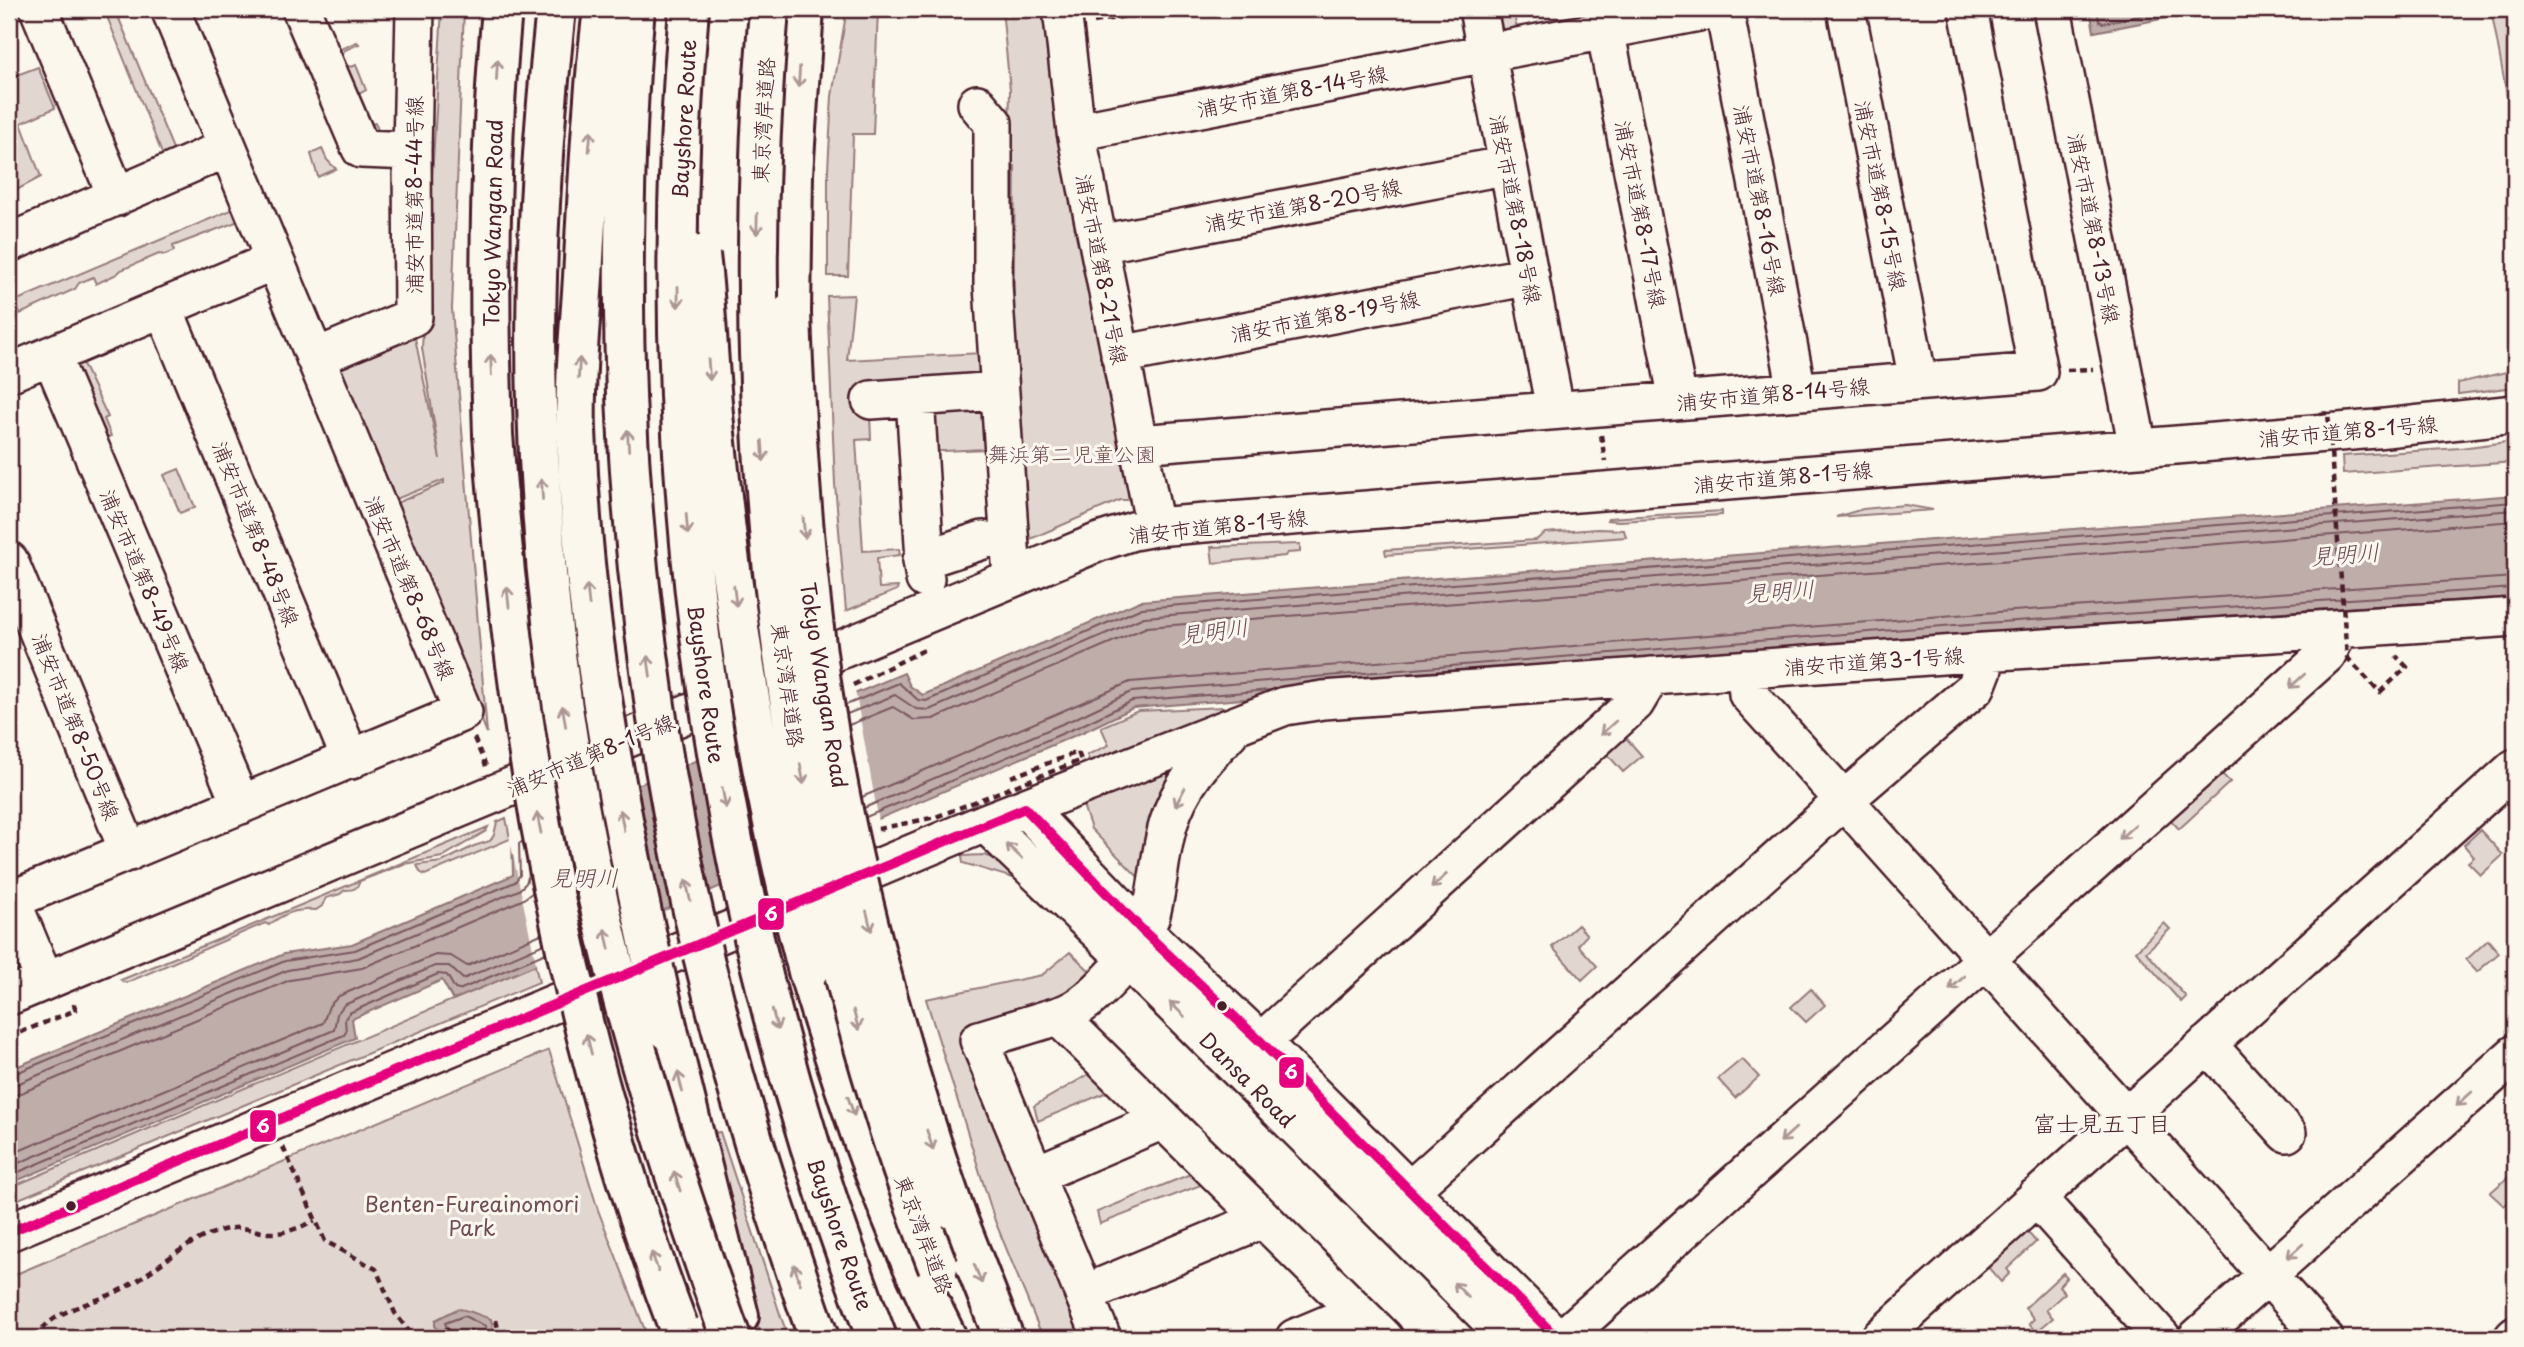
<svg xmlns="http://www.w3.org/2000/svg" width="2524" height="1347" font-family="'Playpen Sans','Klee One',sans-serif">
<rect width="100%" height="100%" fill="#fbf7ec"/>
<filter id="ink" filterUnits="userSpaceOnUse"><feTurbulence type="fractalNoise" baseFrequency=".0143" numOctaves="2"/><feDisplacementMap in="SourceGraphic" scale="14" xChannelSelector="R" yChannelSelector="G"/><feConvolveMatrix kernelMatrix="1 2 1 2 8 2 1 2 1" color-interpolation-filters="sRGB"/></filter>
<g filter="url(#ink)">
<path fill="#e2d7d0" stroke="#967b7e" stroke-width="2" d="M 104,9 L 115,9 L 176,156 L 165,161 Z
M 442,9 L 464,9 L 452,309 L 487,733 L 394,504 L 444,483 L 444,480 L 391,501 L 337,370 L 415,338 L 440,459 L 422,348 Z
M 847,9 L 878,9 L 873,134 L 853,134 L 848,276 L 828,276 L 828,170 L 832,96 Z
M 1002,9 L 1054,9 L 1138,500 L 1120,500 L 1021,543 L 1013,368 L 1015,166 L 1008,168 L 1010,90 Z
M 1492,9 L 1517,9 L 1518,13 L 1514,14 L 1517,30 L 1499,29 Z
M 2491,9 L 2515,9 L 2515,139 Z
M 357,42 L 359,44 L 345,50 L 341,56 L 345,65 L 352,67 L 356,65 L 366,90 L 359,94 L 372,124 L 375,123 L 381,136 L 373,141 L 329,54 Z
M 38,67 L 55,108 L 21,123 L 41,177 L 9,194 L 9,78 Z
M 322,149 L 327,160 L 336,169 L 318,177 L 311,154 Z
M 236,208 L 244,219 L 173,246 L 174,251 L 165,255 L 159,254 L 121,270 L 117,274 L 96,284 L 93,277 L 79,283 L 75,289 L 20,314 L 15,301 Z
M 854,295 L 847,360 L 982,353 L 982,382 L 869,392 L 871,439 L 856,440 L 863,551 L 899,549 L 900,555 L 877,558 L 879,588 L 898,587 L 897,590 L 846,611 L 835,484 L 827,296 Z
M 75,358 L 82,362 L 108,417 L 104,419 L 111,436 L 100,440 L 71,368 Z
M 2515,370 L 2515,387 L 2458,394 L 2458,383 Z
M 983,402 L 986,449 L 922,452 L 928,405 Z
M 2515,441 L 2515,462 L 2343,474 L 2342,456 L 2460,448 Z
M 179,469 L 195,507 L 180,513 L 164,475 Z
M 1905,505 L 1933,510 L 1836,517 L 1863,509 Z
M 1722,511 L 1722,515 L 1620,521 L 1607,520 L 1608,518 Z
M 1597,529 L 1624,530 L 1626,537 L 1386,555 L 1385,550 L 1536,540 L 1545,533 Z
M 1300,544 L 1300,552 L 1287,553 L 1285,556 L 1213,563 L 1211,547 Z
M 1223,707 L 1222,713 L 1065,773 L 1064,770 L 1089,760 L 1087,755 L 1109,745 L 1101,727 L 1138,711 Z
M 1620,731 L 1642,756 L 1623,772 L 1601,747 Z
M 1155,770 L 1171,772 L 1173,787 L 1147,886 L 1091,829 L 1083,805 Z
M 2220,772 L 2230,782 L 2179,829 L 2170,819 Z
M 506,818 L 510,839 L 425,875 L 420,872 L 417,865 L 442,862 L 474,846 L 490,841 L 494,835 L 497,822 Z
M 488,827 L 486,831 L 442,857 L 404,864 L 360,881 C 357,889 354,890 345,890 L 340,894 L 326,898 L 322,906 L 316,910 C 296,909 284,913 269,925 L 265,923 L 126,983 L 121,980 Z
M 2480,830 L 2503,855 L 2481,875 L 2468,862 L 2474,857 L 2464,845 Z
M 984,855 L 996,859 L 1019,873 L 1013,878 L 963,863 L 962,856 Z
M 2164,923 L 2170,929 L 2146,952 L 2186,997 L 2181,1002 L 2136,951 Z
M 1578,925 L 1587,935 L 1578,945 L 1597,966 L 1582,980 L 1552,947 Z
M 2488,940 L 2499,953 L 2477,972 L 2466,960 Z
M 1070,952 L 1097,978 L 1056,1008 L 969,1037 L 1094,1338 L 1043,1338 L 995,1221 L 926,999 L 1042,975 Z
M 535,965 L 539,982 L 9,1203 L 9,1188 Z
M 1811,989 L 1825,1005 L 1806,1022 L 1791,1007 Z
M 549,1050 L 598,1210 L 648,1338 L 9,1338 L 9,1277 Z
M 1742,1059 L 1759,1077 L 1735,1098 L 1718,1079 Z
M 1091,1073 L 1117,1088 L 1038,1121 L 1034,1106 Z
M 720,1132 L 782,1320 L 789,1338 L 761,1338 L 710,1133 Z
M 1198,1171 L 1211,1181 L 1100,1224 L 1097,1212 Z
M 2515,1171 L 2515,1196 L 2504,1206 L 2490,1193 Z
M 2026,1230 L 2036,1242 L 2007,1269 L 2010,1273 L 2001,1282 L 1987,1266 Z
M 2063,1273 L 2067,1277 L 2059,1286 L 2065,1293 L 2046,1310 L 2053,1318 L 2036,1332 L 2029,1324 L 2034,1319 L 2025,1308 Z"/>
<path fill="#bfadaa" stroke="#907477" stroke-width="2" d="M 2090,9 L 2181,9 L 2182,15 L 2094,32 Z
M 2515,495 L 2515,603 L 1956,641 L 1133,708 L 1083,732 L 453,1000 L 442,980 L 352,1019 L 355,1038 L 9,1184 L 9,1070 L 284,954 L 352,944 L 513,875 L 512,838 L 904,673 L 910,686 L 923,695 L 1140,601 Z
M 457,1309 C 469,1309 479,1316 491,1319 L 495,1338 L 448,1338 L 435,1327 L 435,1320 Z"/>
<path fill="#fbf7ec" d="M 855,690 L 879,822 L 833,842 L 810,709 Z
M 554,816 L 583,949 L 537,968 L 509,836 Z"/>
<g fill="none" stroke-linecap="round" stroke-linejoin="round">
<path stroke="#79585e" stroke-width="2" d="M 2097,9 L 2099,21 L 2103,23 L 2174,9
M 2222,616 L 2515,597
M 846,705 L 899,683 L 918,700 L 926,701 L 1142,608 L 2515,502
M 847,714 L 895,695 L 916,709 L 929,710 L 1144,617 L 2515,510
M 849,725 L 893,707 L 914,720 L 933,719 L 1147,627 L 2515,521
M 862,797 L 1130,682 L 1955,615 L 2515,577
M 864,808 L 1076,718 L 1131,692 L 1955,625 L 2515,588
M 866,817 L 1080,726 L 1132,701 L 1271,690
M 9,1076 L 285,961 L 355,950 L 515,882 L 520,875 L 519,844 L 523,841
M 9,1085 L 17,1084 L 288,970 L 358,958 L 519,890 L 526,883 L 529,874
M 9,1096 L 21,1093 L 290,980 L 362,968 L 522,900 L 532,893
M 9,1155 L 323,1023 L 329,1006 L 339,996 L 435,955 L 451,956 L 467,966 L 541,934
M 9,1167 L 334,1030 L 337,1014 L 344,1005 L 435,966 L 449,966 L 463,979 L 544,944
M 9,1176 L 344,1035 L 346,1032 L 345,1019 L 349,1013 L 438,974 L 447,975 L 455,989 L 459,990 L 546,953
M 452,1338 L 445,1323 L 464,1316 L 485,1326 L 487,1338"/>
<defs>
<path id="minor" d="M 39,9 L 117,197
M 301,9 L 361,149 L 412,151
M 1062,9 L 1076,132 L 1155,527
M 1478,9 L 1555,409
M 1724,9 L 1797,391
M 1846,9 L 1918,381
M 2052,9 L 2138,448
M 1605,29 L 1678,400
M 977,104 L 993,123 L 993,285 L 1012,578
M 1076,132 L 1715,9
M 9,243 L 227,148
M 1099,244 L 1508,165
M 163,307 L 351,760
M 51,355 L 241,805
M 1120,355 L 1530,276
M 315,358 L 413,317 L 412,151 L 415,9
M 9,373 L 273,261
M 915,397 L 925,560
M 871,400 L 999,391
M 1139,444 L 2038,372 L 1968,9
M 9,561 L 129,852
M 925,579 L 922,560 L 983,540
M 1746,669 L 1748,694 L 1844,800 L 2324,1338
M 1025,808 L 1141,929 L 1261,1042 L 1557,1338
M 985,823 L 1128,960 L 1509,1338
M 9,895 L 45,981
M 9,901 L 463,712 L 170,9
M 1141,929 L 1150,918 C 1159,887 1159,853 1169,822 C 1180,786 1204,759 1229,733
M 9,996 C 373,846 734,691 1099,542 L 1133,531 L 1155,527 L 2376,429 L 2515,414
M 1058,1016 C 1086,1009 1108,980 1128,960
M 1261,1042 L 1635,703 L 1651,676
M 2207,1044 L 2287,1133
M 1035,1175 L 1163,1120
M 1409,1191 L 1844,800 L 1976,687 L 1983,669 L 1984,652
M 2036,1197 L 2162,1338
M 9,1232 L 985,823 L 1285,706 L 1323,700 L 1984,652 L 2515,617
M 1084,1294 L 1263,1219
M 1102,1338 L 979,1040 L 1058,1016 L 1384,1338
M 1295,1338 L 1357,1312
M 1563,1338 L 2327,654 L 2339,629
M 1880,1338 L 2515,768
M 2197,1338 L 2515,1054
M 2513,1338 L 2515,1336"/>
<path id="highway" d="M 791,313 L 793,174 L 804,9
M 493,434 C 488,292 489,150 502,9
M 808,971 C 846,1097 887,1221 947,1338
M 668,1030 L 739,1316
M 954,1210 L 1004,1338"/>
</defs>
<use href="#minor" stroke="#4a1f2b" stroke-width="42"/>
<use href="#highway" stroke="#4a1f2b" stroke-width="44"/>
<path stroke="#4a1f2b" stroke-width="4.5" stroke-dasharray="7 5" stroke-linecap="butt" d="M 1094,22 L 1162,9
M 2067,370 L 2093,369
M 1601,435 L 1605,461
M 2355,666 L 2380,692 L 2407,667 L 2396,656
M 853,685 L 922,651 L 920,646
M 474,738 L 486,766
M 9,1037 L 76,1010 L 73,1002
M 283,1147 L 325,1241 L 376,1269 L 395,1313 L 414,1338
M 496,1320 L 500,1338
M 34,1338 C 59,1305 93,1306 126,1287 C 160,1268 187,1238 227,1229 C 242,1225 255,1232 269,1233 C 286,1234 300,1227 315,1221
M 438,1338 L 446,1329 L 458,1338
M 459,1338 L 471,1331 L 481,1338"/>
<use href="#minor" stroke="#fbf7ec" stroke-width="37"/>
<use href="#highway" stroke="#fbf7ec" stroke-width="38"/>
<defs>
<path id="highway-bridge" d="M 556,9 C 542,139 533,271 537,403 C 541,557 559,711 590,862 C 624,1025 675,1182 731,1338
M 603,9 C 592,98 588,188 583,277 C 580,328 574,380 576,430 C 583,634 622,832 668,1030
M 635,9 C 627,88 625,167 624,246 C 620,570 671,890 771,1197 C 787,1244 802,1292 819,1338
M 689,9 C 649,462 713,913 877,1338
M 769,9 C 733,433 783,869 938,1267
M 700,255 C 707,311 708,368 714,424 C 733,608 760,792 808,971
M 791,313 C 796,456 806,599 830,740 C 857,900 901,1057 954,1210
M 493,434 C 514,738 569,1040 678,1326"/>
</defs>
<use href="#highway-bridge" stroke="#4a1f2b" stroke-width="44" stroke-linecap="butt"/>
<path stroke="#4a1f2b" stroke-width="4.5" stroke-dasharray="7 5" stroke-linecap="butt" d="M 2320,414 L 2328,413 L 2347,657 L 2352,663
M 878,829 L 936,817 L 1081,760 L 1078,752 L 1011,777"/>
<use href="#highway-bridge" stroke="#fbf7ec" stroke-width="38"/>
<defs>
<path id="bus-1" d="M 1025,808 L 1141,929 L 1261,1042 L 1557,1338
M 9,1232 L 1025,808"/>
</defs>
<use href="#bus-1" stroke="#fbf7ec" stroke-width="16"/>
<use href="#bus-1" stroke="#e5007d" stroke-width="10"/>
</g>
<defs><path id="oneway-shaft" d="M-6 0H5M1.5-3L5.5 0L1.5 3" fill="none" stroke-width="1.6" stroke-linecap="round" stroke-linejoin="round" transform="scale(1.75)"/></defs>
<g stroke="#ab9695">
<use href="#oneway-shaft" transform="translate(497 70) rotate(-87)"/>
<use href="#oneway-shaft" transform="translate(799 77) rotate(94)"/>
<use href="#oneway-shaft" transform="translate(590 141) rotate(-85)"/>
<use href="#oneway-shaft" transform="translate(757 224) rotate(91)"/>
<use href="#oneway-shaft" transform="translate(678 297) rotate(90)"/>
<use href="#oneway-shaft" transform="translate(491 365) rotate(-92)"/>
<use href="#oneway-shaft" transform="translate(579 368) rotate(-87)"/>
<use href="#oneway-shaft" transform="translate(709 370) rotate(85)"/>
<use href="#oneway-shaft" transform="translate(628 440) rotate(-94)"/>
<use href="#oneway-shaft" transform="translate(763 451) rotate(86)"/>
<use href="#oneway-shaft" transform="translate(542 489) rotate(-93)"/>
<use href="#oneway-shaft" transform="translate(687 524) rotate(85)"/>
<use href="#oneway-shaft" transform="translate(804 528) rotate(85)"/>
<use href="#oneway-shaft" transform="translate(588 595) rotate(-96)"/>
<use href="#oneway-shaft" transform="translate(735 596) rotate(83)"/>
<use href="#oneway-shaft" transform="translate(508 597) rotate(-96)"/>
<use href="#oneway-shaft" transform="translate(649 666) rotate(-98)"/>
<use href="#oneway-shaft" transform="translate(2297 681) rotate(138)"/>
<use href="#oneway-shaft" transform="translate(564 716) rotate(-99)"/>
<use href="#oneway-shaft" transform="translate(1608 728) rotate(138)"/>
<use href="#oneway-shaft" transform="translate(802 774) rotate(80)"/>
<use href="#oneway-shaft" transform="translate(1180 797) rotate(118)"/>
<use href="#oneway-shaft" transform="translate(724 798) rotate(80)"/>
<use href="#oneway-shaft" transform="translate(622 820) rotate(-100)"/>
<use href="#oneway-shaft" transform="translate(539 823) rotate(-101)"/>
<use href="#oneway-shaft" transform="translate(2127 832) rotate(138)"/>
<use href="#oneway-shaft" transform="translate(1014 851) rotate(-136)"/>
<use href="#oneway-shaft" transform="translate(1439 881) rotate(138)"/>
<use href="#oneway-shaft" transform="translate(688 890) rotate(-102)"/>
<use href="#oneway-shaft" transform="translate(869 921) rotate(76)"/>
<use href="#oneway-shaft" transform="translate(607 939) rotate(-103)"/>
<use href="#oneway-shaft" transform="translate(1957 983) rotate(138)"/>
<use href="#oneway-shaft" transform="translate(1177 1009) rotate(-135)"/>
<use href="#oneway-shaft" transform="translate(775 1020) rotate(75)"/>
<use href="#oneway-shaft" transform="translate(856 1020) rotate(75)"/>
<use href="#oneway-shaft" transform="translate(589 1044) rotate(-104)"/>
<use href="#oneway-shaft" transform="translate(680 1082) rotate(-104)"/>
<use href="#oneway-shaft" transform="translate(2464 1099) rotate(138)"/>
<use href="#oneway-shaft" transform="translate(851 1106) rotate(71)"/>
<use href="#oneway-shaft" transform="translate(1788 1135) rotate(138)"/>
<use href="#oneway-shaft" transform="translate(930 1140) rotate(72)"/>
<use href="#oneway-shaft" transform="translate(677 1181) rotate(-108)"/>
<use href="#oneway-shaft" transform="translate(2295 1251) rotate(138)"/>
<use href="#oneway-shaft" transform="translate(655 1262) rotate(-110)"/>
<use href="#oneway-shaft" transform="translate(797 1274) rotate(-109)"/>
<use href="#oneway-shaft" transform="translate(978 1274) rotate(68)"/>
<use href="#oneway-shaft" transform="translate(1461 1290) rotate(-135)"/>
</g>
</g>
<g fill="#4a1f2b" stroke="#fbf7ec" stroke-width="2.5">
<circle cx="1222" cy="1006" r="6"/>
<circle cx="71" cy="1206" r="6"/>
</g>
<g text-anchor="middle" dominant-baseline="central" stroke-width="6" stroke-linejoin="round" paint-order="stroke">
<g font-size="21" fill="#4a1f2b" stroke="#fbf7ec">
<text transform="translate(1292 90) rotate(-11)">浦安市道第8-14号線</text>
<text transform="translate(683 119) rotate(-87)">Bayshore Route</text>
<text transform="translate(762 120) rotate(-87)">東京湾岸道路</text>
<text transform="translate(413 195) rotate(-90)">浦安市道第8-44号線</text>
<text transform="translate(1882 195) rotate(79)">浦安市道第8-15号線</text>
<text transform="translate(1761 200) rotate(79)">浦安市道第8-16号線</text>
<text transform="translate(1303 204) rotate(-11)">浦安市道第8-20号線</text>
<text transform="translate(1517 209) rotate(79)">浦安市道第8-18号線</text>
<text transform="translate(1642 214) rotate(79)">浦安市道第8-17号線</text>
<text transform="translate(492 223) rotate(-89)">Tokyo Wangan Road</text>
<text transform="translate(2095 228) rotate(79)">浦安市道第8-13号線</text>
<text transform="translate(1103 269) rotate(79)">浦安市道第8-21号線</text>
<text transform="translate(1325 315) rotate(-11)">浦安市道第8-19号線</text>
<text transform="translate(1773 393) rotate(-5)">浦安市道第8-14号線</text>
<text transform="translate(2348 430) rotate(-5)">浦安市道第8-1号線</text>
<text transform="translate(1783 476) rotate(-5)">浦安市道第8-1号線</text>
<text transform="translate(1218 525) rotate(-6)">浦安市道第8-1号線</text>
<text transform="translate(257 533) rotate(68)">浦安市道第8-48号線</text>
<text transform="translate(146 580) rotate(67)">浦安市道第8-49号線</text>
<text transform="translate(411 587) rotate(67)">浦安市道第8-68号線</text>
<text transform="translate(1874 660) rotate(-4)">浦安市道第3-1号線</text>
<text transform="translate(707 684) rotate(82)">Bayshore Route</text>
<text transform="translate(789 685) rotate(82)">東京湾岸道路</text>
<text transform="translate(825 685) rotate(81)">Tokyo Wangan Road</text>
<text transform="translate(77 726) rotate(68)">浦安市道第8-50号線</text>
<text transform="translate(590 754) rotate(-23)">浦安市道第8-1号線</text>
<text transform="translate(1248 1079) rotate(45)">Dansa Road</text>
<text transform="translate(841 1234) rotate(71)">Bayshore Route</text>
<text transform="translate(925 1234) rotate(69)">東京湾岸道路</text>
</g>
<g font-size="21" fill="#704d54" stroke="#fbf7ec">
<text x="1072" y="453">舞浜第二児童公園</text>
<text x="472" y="1203">Benten-Fureainomori<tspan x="472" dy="24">Park</tspan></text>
</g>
<g font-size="23" font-style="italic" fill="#6d4a51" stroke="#fbf7ec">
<text transform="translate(2345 553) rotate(-4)">見明川</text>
<text transform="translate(1780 590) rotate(-4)">見明川</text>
<text transform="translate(1214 630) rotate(-7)">見明川</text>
<text x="584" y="876">見明川</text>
</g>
<g font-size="23" fill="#4a1f2b" stroke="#fbf7ec">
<text x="2102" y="1122">富士見五丁目</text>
</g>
</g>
<g stroke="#fbf7ec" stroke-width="2.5">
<rect x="757" y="897" width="28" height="34" rx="7" fill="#e5007d"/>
<rect x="1278" y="1056" width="27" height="33" rx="7" fill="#e5007d"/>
<rect x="249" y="1109" width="28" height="34" rx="7" fill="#e5007d"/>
</g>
<g font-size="19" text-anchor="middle" font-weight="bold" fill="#fff">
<text x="771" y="921">6</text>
<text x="1291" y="1079">6</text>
<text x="263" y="1133">6</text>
</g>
<rect width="2524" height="1347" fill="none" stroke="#fbf7ec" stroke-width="35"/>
<rect x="18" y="18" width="2489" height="1312" fill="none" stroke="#4a1f2b" stroke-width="2.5" filter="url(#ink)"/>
</svg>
